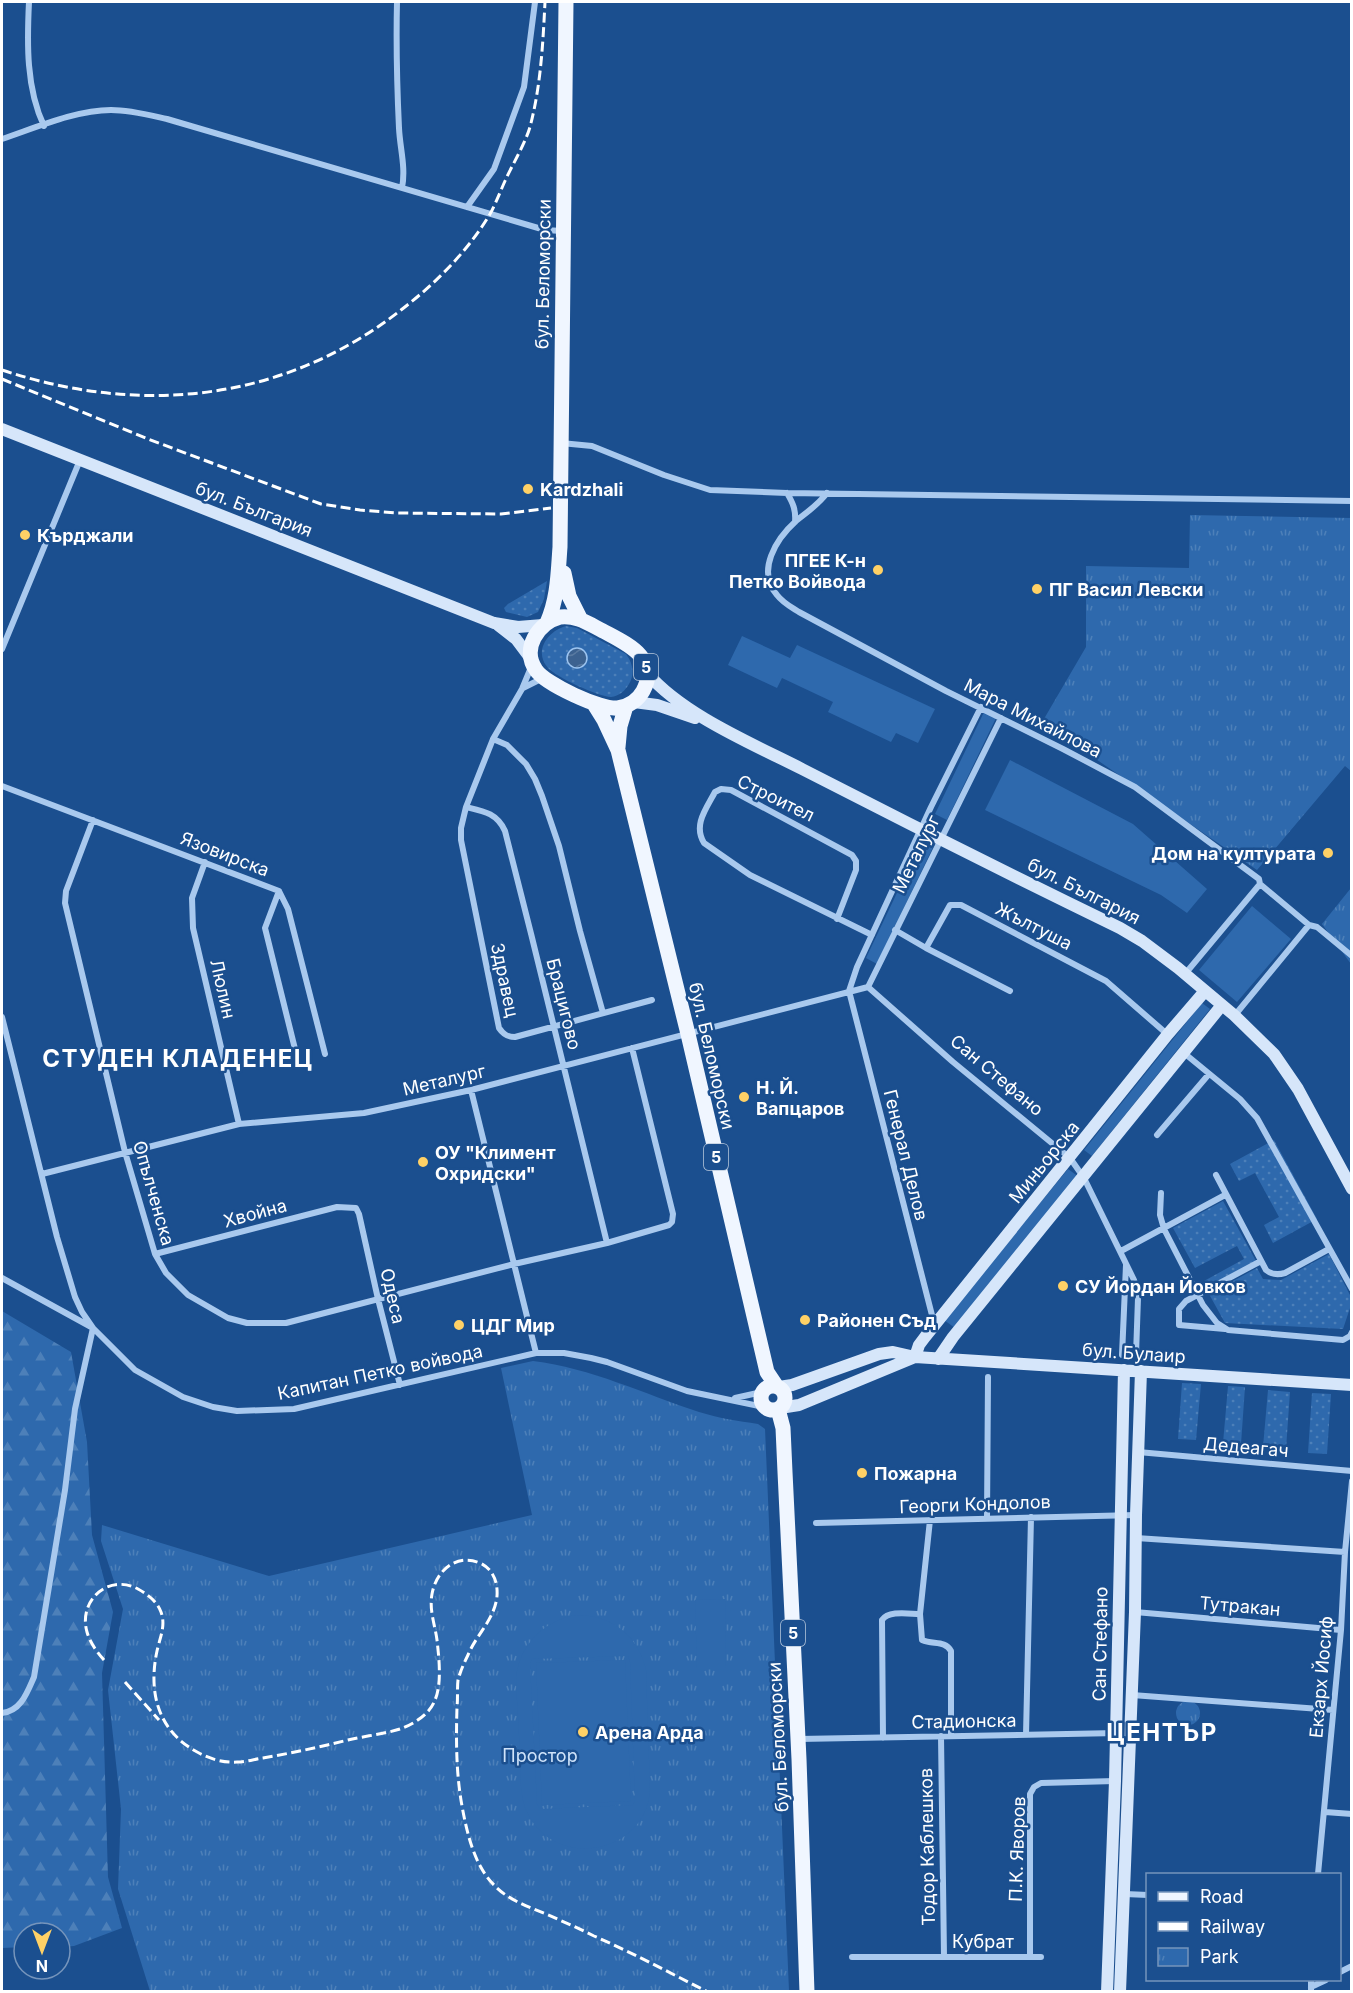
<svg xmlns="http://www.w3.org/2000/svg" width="1353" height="1993" font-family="Inter,sans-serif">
<defs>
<pattern id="grass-dots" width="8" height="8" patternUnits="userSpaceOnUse" patternTransform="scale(1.5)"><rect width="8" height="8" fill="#2e69ad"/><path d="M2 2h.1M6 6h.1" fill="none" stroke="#4d80b9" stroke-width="1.8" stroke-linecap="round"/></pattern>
<pattern id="forest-firs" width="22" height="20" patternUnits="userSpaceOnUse" patternTransform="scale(1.5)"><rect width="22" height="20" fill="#2e69ad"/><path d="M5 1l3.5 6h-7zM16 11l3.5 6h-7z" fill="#4d80b9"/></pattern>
<pattern id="park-tufts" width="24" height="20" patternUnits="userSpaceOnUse" patternTransform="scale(1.5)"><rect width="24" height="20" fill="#2e69ad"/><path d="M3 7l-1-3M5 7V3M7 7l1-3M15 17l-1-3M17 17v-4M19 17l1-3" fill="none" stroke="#4d80b9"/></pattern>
<pattern id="water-waves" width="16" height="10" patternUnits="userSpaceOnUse" patternTransform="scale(1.5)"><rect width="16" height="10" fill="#3c6290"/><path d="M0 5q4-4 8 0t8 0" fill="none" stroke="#597aa1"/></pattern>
</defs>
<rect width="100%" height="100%" fill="#1b4f8f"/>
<path fill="url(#grass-dots)" d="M 547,581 L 544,599 L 538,612 L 527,617 L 506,612 L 504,608 L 508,604 Z
M 566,626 L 577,628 L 626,654 C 633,663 635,674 629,684 C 625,691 619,696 611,697 C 599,697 556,677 548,668 C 533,651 548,631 566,626 Z
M 1274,1140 L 1317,1219 L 1273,1243 L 1264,1225 L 1279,1217 L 1255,1173 L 1239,1181 L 1230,1164 Z
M 1223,1201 L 1256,1261 L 1207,1287 L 1204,1281 L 1244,1259 L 1237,1246 L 1195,1268 L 1173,1228 Z
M 1329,1254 L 1351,1297 L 1351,1305 L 1343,1329 L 1225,1323 L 1209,1294 L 1257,1268 L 1263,1279 L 1281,1280 Z
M 1182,1383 L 1201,1384 L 1196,1440 L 1178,1439 Z
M 1228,1386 L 1245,1387 L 1241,1444 L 1223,1443 Z
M 1268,1390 L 1290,1392 L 1286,1449 L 1263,1447 Z
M 1312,1393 L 1331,1394 L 1327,1454 L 1308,1453 Z"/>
<path fill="url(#forest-firs)" d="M 2,1311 L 71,1352 L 87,1442 L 92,1535 L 113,1612 L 102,1673 L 108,1877 L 122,1928 L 74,1946 L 60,1947 L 60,1933 L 24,1933 L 24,1947 L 2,1948 Z"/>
<path fill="url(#park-tufts)" d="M 1190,515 L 1351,518 L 1351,771 L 1345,766 L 1257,870 L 1090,755 L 1041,724 L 1086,647 L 1086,566 L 1189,568 Z
M 1351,888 L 1351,964 L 1322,924 Z
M 533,1361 C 591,1368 644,1394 699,1412 C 718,1418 738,1421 758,1424 L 765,1429 L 789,1991 L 150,1991 L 118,1889 L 121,1809 L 108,1690 L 123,1609 L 101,1541 L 102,1525 L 269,1576 L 532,1515 L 501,1368 Z
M1176 1713a12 12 0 1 1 24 0a12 12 0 1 1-24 0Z"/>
<path fill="#2e69ad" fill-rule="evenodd" d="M 742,636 L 790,658 L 797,645 L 935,709 L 918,743 L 896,733 L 891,742 L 828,712 L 833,702 L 782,678 L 777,688 L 728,665 Z
M 984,712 L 996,718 L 947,820 L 935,814 Z
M 1010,760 L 1133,824 L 1207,889 L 1187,913 L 1161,895 L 985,810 Z
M 924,836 L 936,841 L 877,964 L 866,958 Z
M 1252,906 L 1291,939 L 1237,1002 L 1199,970 Z
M 1202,1003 L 1210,1009 L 1092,1156 L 1084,1150 Z
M 1068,1169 L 1079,1177 L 955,1328 L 944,1320 Z
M 725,1599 L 726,1668 L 697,1668 L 695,1600 Z
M 576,1615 C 612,1615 638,1635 646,1670 L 650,1789 C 647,1855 554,1871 527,1812 C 519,1795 521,1775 520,1757 C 519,1731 517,1705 516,1679 C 519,1645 543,1621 576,1615 ZM 628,1656 L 630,1662 L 635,1800 L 633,1805 L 540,1809 L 537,1804 L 530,1663 L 532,1659 Z
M 625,1660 L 631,1801 L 542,1805 L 536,1663 Z"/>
<path fill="url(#water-waves)" stroke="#9cc4f0" stroke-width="1.5" d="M567 658a10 10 0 1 1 20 0a10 10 0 1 1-20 0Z"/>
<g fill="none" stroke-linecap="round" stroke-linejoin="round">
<path stroke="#a9c9ee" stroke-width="6" d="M 29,2 C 27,43 26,88 44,126
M 397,2 C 396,44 397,86 399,128 C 400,149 406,167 402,188
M 2,139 C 35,128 76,110 111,110 C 130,110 149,115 167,119 L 545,230 L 562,231
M 467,207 L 494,169 L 524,87 L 535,2
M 561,443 L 592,446 L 664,475 L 710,490 L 787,493 L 1352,501
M 787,493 C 793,503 796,510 795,522
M 827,493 C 818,505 807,512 796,521 C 776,539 756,571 777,595 C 783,603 791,607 799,612 L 946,691 L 1063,749 L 1135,787 L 1259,879 L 1260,884 L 1309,925 L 1317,927 L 1352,956
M 2,649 L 80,460
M 523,688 L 543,678
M 493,739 L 507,745 L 526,764 L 535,779 L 542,796 L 559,846 L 580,931 L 603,1013
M 2,786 L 279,891 L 288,909 L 325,1054
M 466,807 L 493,739 L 522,689 L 532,665
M 93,820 L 66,891 L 65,903 L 125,1152 L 155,1254 L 166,1273 L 188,1295 L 228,1318 L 247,1323 L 286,1323 L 514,1264 L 607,1243 L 669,1225 L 672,1222 L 673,1214 L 632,1048
M 205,862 L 192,898 L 193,928 L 239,1124
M 279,891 L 265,928 L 297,1057
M 837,919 L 856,870 L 856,861 L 852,855 L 731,790 L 721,789 L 715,792 C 706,809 693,825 704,843 L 750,875 L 872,935
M 895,930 L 926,948 L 950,905 L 961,905 L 1106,981 L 1167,1034
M 926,948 L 1010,991
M 1185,974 L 1260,884
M 868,987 L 953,1062 L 1070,1158 L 1084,1178 L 1134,1280 L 1138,1298 L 1136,1355
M 868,987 L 1001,718
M 1235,1015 L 1309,925
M 2,1017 L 57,1237 L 75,1297 L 82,1312 L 93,1328 L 135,1370 L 183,1397 L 213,1407 L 237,1411 L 294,1409 L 536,1353 L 564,1353 L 591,1358 L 607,1362 L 687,1391 L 764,1407
M 1184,1053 L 1240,1099 L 1257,1118 L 1352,1289
M 471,1090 L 536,1353
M 1157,1135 L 1209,1074
M 42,1174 L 239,1124 L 364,1113 L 471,1090 L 868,987
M 1216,1175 L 1266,1270 C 1272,1275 1278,1275 1285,1273 L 1329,1249
M 1161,1193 L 1160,1215 L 1164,1229 L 1203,1305 L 1217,1323 L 1228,1330 L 1343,1340 L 1350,1336 L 1352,1332
M 607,1243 C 574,1105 540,968 505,831 C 497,813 483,811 466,807 L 461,828 L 461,840 L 499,1028 C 503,1034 507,1037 515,1037 L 652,1000
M 1121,1251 L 1225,1195
M 155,1254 L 337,1207 L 356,1208 L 359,1214 L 378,1299 L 400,1385
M 2,1278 L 93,1328 L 75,1409 L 65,1490 L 34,1677 C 27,1693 21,1711 2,1713
M 934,1323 L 849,991 L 857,967 L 931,807 L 981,707
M 1225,1329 L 1179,1325 L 1179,1309 L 1186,1301 L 1261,1261
M 1122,1355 L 1126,1265
M 735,1398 L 762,1392
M 1138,1452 L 1352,1471
M 987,1518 L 988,1377
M 930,1520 L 920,1614 L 922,1640 C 933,1645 945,1640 951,1651 L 951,1736
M 816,1523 L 1136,1515
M 1136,1538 L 1345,1552
M 1135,1612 L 1341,1630
M 1132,1695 L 1333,1710
M 1026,1735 L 1031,1517
M 941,1736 L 944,1956
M 883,1738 L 882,1620 C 889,1610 909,1614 920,1614
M 799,1739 L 1118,1733
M 1325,1812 L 1352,1814
M 1318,1874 L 1341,1630 L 1345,1552 L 1352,1481
M 1125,1894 L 1148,1895
M 1030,1956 L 1030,1794 L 1034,1787 L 1041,1783 L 1115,1781
M 852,1957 L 1041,1957
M 1340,1972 L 1352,1966
M 1311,1987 L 1326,1980
M 1311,1991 L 1311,1980"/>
<path stroke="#d6e6fa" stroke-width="12" d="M 2,429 L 494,623 L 518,627 L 543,625
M 498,625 L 516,639 L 531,659
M 647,673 C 683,715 753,744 802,769 C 907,823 1013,876 1120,928 L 1142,941 L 1178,968 L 1234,1015 L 1274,1054 L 1298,1089 L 1352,1189
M 634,702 L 657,705 L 695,718
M 915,1357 L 919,1345 L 925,1337 L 1168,1034 L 1205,991
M 938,1359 L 953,1337 L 1222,1005
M 779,1387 L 792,1385 L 879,1354 L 893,1352 L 915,1357 L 1352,1385
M 780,1408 L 799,1405 L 915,1357
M 1107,1992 L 1115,1781 L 1124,1370
M 1120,1992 L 1135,1612 L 1136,1515 L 1141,1371"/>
<path stroke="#f0f6ff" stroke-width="15" d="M 564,573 L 569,596 L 581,620
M 560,617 C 577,615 589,624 603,631 C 625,643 661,658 643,691 C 638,700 629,706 618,708 C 601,710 545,684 536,670 C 521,649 538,623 560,617 Z
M 547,623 C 558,598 558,573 560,547 L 566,2
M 594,704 L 604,720 L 618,750 L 688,1034 L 767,1372 L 777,1387
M 618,747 L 620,726 L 626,706
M761 1398a12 12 0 1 1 24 0a12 12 0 1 1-24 0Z
M 778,1409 L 783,1428 L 785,1472 L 799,1759 L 807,1992"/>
<path stroke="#fff" stroke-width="3" stroke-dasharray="10 4.5" stroke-linecap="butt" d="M 2,370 C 141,416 283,402 401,310 C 435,284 468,251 490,214 C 496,203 500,192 505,181 C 513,163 527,141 531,123 C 541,83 543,42 545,2
M 2,379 L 148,439 L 321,504 L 360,510 L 397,513 L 501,514 L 551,508
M 104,1660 C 97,1652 90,1643 87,1632 C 78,1601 108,1573 138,1589 C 147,1594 157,1601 161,1612 C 166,1626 160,1637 157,1651 C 148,1693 158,1732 199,1753 C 210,1759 224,1763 237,1762 C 246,1762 255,1759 263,1758 C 292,1753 320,1747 348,1740 C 365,1736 384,1734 400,1729 C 414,1724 430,1714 435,1700 C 442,1684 439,1658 437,1640 C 435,1625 429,1610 432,1594 C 436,1571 456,1553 480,1563 C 493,1569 498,1582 497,1596 C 495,1619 476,1635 468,1655 C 464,1663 460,1672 458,1680 C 457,1688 458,1698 457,1707 C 456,1740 456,1773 462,1806 C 467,1833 474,1865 494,1885 C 508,1900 527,1906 546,1914 C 562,1921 578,1928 594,1936 C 633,1953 670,1973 708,1992
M 125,1682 L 159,1720"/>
</g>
<g fill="#ffd166" stroke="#1b4f8f" stroke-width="2">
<circle cx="528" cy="489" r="6"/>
<circle cx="25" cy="535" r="6"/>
<circle cx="878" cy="570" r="6"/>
<circle cx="1037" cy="589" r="6"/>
<circle cx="1328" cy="853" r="6"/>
<circle cx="744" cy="1097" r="6"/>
<circle cx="423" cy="1162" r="6"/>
<circle cx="1063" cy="1286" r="6"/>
<circle cx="805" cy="1320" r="6"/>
<circle cx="459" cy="1325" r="6"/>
<circle cx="862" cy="1473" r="6"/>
<circle cx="583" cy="1732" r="6"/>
</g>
<g text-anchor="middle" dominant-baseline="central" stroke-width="5" stroke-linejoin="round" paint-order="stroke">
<g fill="#1b4f8f" stroke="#bbcadd" stroke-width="1.5">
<rect x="634" y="654" width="24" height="26" rx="4.5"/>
<rect x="704" y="1144" width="24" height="26" rx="4.5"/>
<rect x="781" y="1620" width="24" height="26" rx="4.5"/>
</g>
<g font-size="16" font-weight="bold" fill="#fff">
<text x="646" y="667">5</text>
<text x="716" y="1157">5</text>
<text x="793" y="1633">5</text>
</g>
<g font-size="18" fill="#fff" stroke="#1b4f8f">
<text transform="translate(543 274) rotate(-89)">бул. Беломорски</text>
<text transform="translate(254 509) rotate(21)">бул. България</text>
<text transform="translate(1033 718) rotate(27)">Мара Михайлова</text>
<text transform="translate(776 798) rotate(26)">Строител</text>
<text transform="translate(225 854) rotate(21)">Язовирска</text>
<text transform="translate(916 854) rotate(-64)">Металург</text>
<text transform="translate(1084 891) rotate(27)">бул. България</text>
<text transform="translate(1034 926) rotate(27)">Жълтуша</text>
<text transform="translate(505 980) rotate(78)">Здравец</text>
<text transform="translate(223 989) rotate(77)">Люлин</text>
<text transform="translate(564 1004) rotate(76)">Брацигово</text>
<text transform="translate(712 1056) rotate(77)">бул. Беломорски</text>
<text transform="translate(997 1075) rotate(40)">Сан Стефано</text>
<text transform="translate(444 1080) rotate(-13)">Металург</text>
<text transform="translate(906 1155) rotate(76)">Генерал Делов</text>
<text transform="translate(1044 1162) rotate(-51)">Миньорска</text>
<text transform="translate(154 1193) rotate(74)">Опълченска</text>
<text transform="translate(255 1213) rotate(-15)">Хвойна</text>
<text transform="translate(393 1296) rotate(77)">Одеса</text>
<text transform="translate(1134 1353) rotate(4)">бул. Булаир</text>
<text transform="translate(380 1372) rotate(-12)">Капитан Петко войвода</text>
<text transform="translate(1246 1447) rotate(5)">Дедеагач</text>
<text transform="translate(975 1504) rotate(-2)">Георги Кондолов</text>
<text transform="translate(1240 1606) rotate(5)">Тутракан</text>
<text transform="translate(1100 1644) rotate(-89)">Сан Стефано</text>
<text transform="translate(1321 1677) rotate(-85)">Екзарх Йосиф</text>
<text transform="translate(964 1721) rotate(-1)">Стадионска</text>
<text transform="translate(778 1737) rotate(-93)">бул. Беломорски</text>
<text transform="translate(927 1847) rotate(-91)">Тодор Каблешков</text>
<text transform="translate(1017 1849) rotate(-88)">П.К. Яворов</text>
<text x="983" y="1941">Кубрат</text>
</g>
<g font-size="18" font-weight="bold" fill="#fff" stroke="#1b4f8f" text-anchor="start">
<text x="540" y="489">Kardzhali</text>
<text x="37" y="535">Кърджали</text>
<text x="866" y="560" text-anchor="end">ПГЕЕ К-н<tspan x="866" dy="21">Петко Войвода</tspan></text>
<text x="1049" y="589">ПГ Васил Левски</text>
<text x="1316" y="853" text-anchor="end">Дом на културата</text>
<text x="756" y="1087">Н. Й.<tspan x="756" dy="21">Вапцаров</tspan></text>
<text x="435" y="1152">ОУ "Климент<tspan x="435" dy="21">Охридски"</tspan></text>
<text x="1075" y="1286">СУ Йордан Йовков</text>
<text x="817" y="1320">Районен Съд</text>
<text x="471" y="1325">ЦДГ Мир</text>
<text x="874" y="1473">Пожарна</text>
<text x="595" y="1732">Арена Арда</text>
</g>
<g font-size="18" fill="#cfe3fa" stroke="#1b4f8f">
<text x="540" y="1755">Простор</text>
</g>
<g font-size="24" font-weight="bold" letter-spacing="1.5" fill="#fff" stroke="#1b4f8f">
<text x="178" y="1058">СТУДЕН КЛАДЕНЕЦ</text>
<text x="1162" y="1732">ЦЕНТЪР</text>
</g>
</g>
<rect width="1353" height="1993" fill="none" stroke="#ffffff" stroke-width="6"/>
<rect x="1146" y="1873" width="195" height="108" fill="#1b4f8f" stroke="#7695bc" stroke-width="1.5"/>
<rect x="1158" y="1892" width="30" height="9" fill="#f0f6ff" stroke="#7695bc" stroke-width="1.5"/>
<text x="1200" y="1903" font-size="18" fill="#ffffff">Road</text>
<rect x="1158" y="1922" width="30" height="9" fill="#ffffff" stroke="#7695bc" stroke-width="1.5"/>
<text x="1200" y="1933" font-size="18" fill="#ffffff">Railway</text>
<rect x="1158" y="1948" width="30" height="18" fill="url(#park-tufts)" stroke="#7695bc" stroke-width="1.5"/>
<text x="1200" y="1963" font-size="18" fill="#ffffff">Park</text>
<g transform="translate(42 1951) rotate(180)"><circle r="28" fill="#1b4f8f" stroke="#7695bc" stroke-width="1.5"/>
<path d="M0-4.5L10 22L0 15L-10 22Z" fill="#ffd166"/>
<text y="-9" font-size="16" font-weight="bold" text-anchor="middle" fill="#ffffff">N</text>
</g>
</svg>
